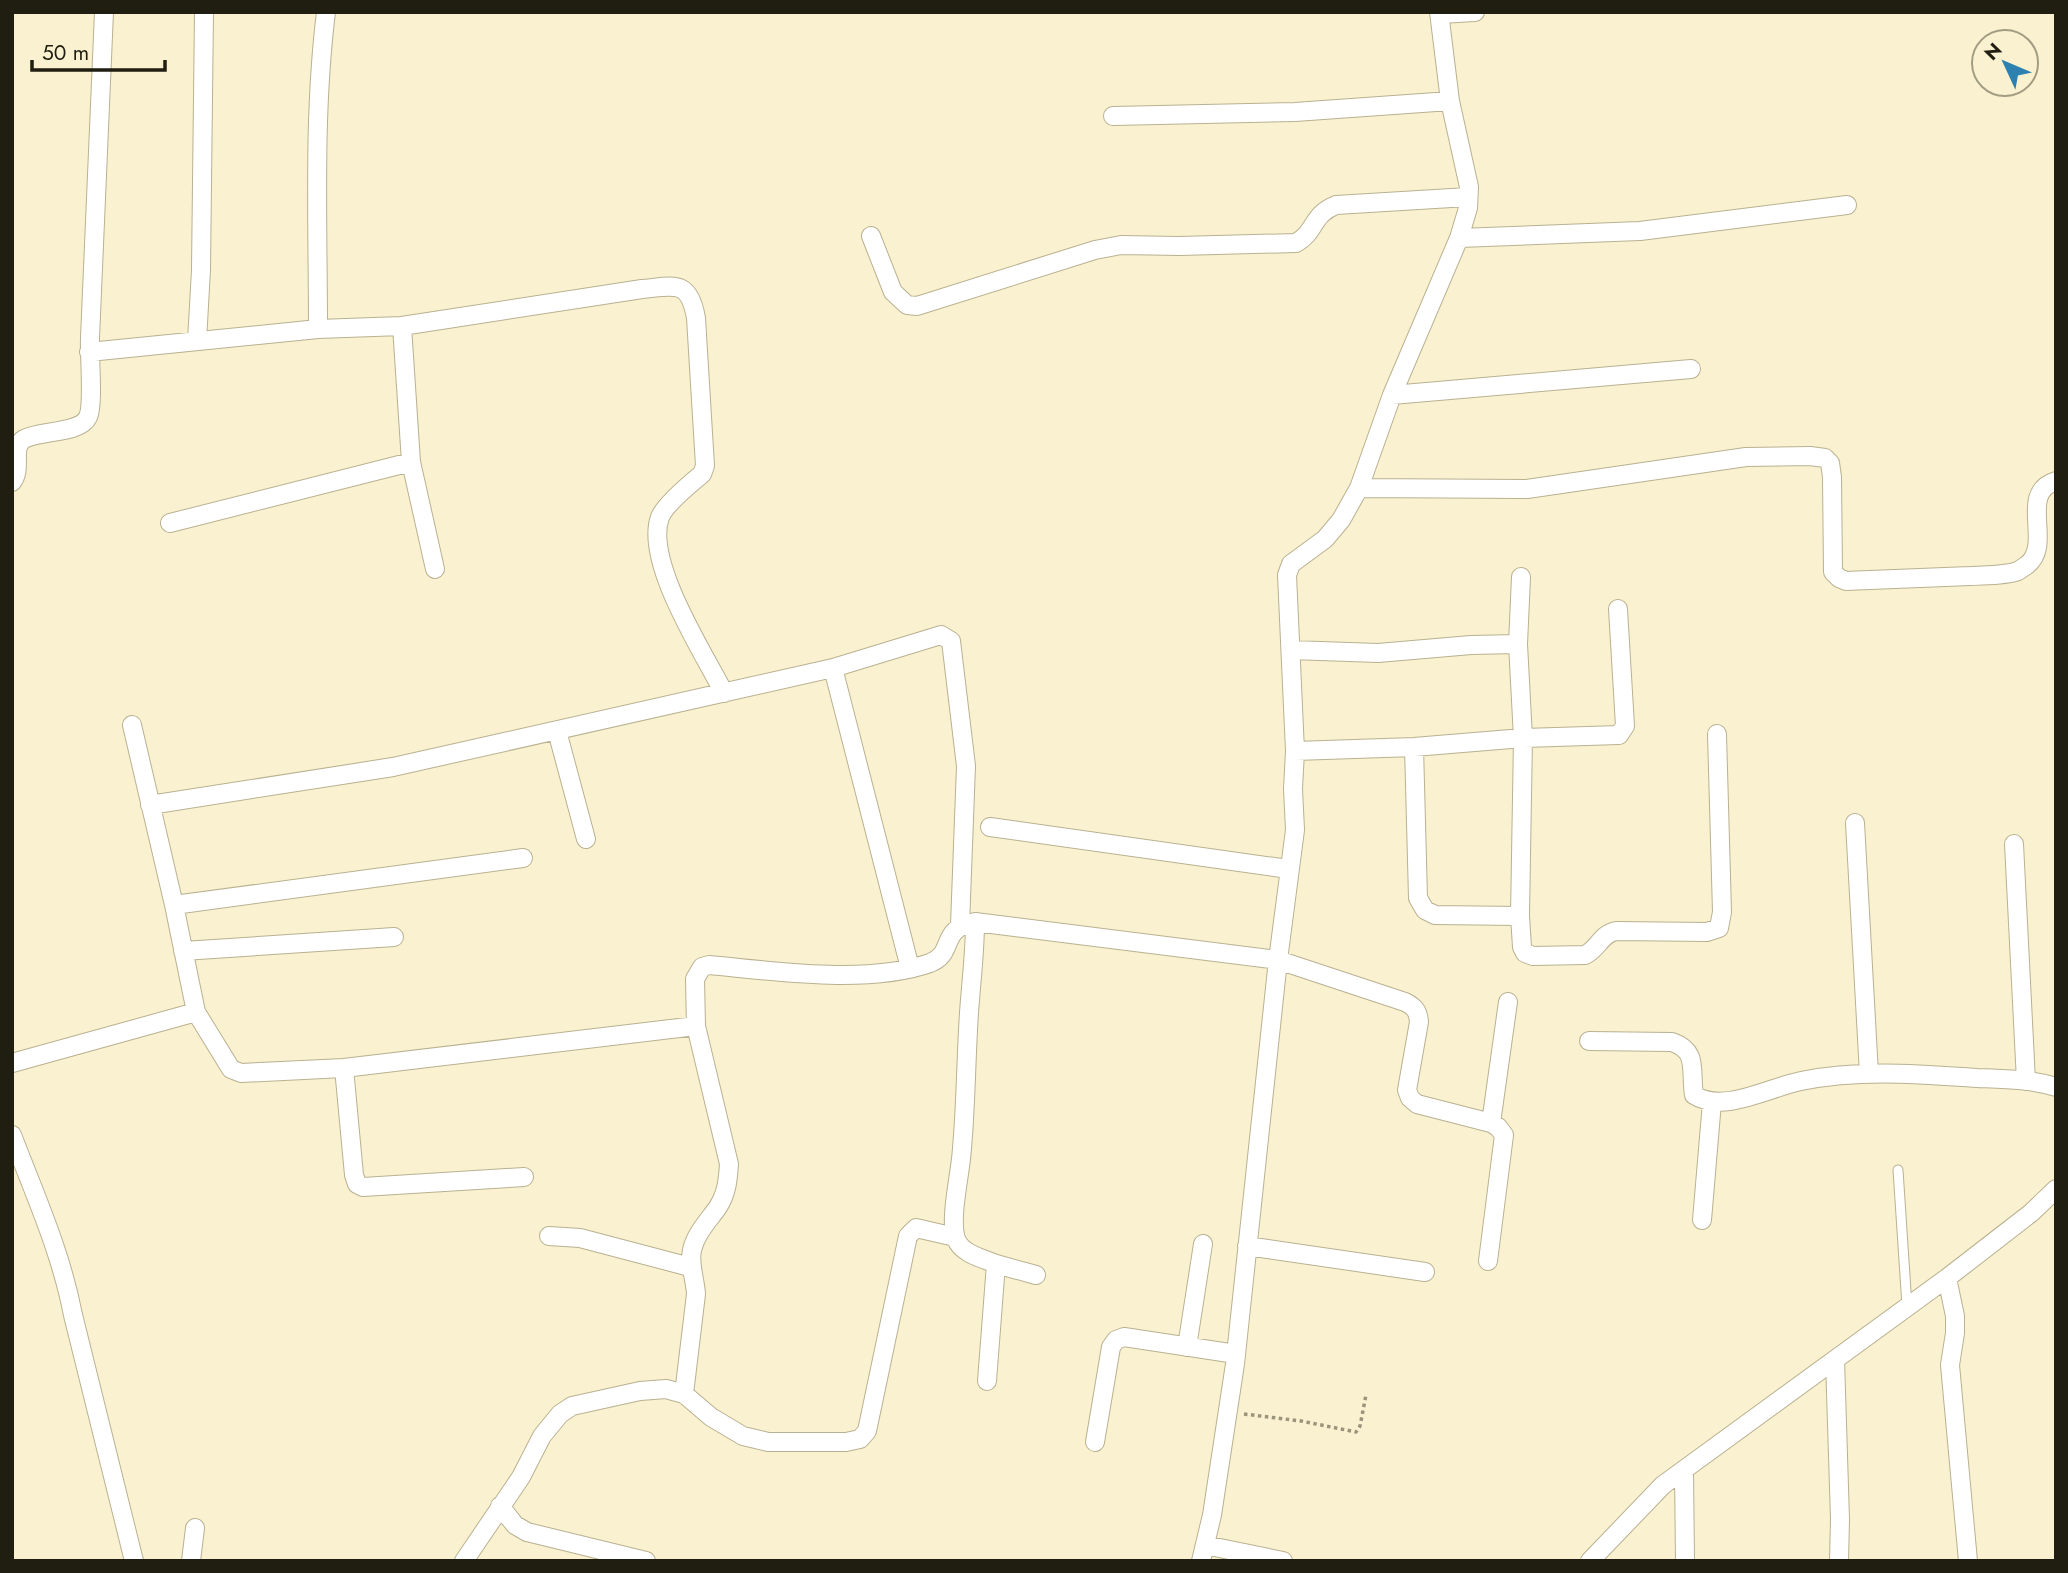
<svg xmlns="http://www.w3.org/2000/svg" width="2068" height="1573" font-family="Jost,sans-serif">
<rect width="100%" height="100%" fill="#f9f1cf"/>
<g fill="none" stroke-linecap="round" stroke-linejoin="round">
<defs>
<path id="service" d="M 1898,1170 L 1907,1306"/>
<path id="minor" d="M 1440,14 L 1475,12
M 1113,116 L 1295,112 L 1450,101
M 871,236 L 893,292 L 907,305 L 917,306 L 1095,250 L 1121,245 L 1179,246 L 1296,243 C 1316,232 1311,215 1336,205 L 1468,197
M 1459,238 L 1640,231 L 1847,205
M 402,326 L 642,289 C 675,286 689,279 696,318 L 705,466 L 702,474 C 691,483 665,505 660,517 C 644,561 703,652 724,693
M 318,329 C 318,224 313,117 326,12
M 197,341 L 201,270 L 204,12
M 89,352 L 318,329 L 402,326 L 411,462 L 170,523
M 1392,395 L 1691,369
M 411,462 L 435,569
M 12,482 C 23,468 10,448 24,439 C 40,430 80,434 88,417 C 94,404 89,355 90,338 C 95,229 99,121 104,12
M 1359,488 L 1527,489 L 1746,457 L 1810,456 L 1825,458 L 1830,463 L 1832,477 L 1833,572 L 1839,578 L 1846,581 C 1887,579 1928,578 1970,576 C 1984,575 2004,576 2018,571 C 2021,569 2024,567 2027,565 C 2054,544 2017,493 2056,481
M 1518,644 L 1521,577
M 1291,650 L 1378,653 L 1471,645 L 1518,644 L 1523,738 L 1619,735 L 1625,726 L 1618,609
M 833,668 L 941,635 L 951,641 L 966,766 L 960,925
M 132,725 L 174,905 L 196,1012
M 557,731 L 586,839
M 1414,747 L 1418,898 L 1425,910 L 1435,915 L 1520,916
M 1295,751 L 1414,747 L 1523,738 L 1520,916 L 1522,947 L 1525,953 L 1533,956 L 1585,955 C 1598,949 1601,934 1616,931 L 1707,932 L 1719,928 L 1722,912 L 1717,734
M 150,805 L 393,767 L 833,668 L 910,968
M 1855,823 L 1869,1074
M 990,827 L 1288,869
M 2014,844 L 2026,1081
M 174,905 L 523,858
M 975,922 C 975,953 971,983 969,1013 C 966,1058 966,1103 962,1148 C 961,1172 949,1217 956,1239 C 962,1254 982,1258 996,1264 L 987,1381
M 183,951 L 394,937
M 1589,1041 L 1672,1042 C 1699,1051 1690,1071 1694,1095 C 1724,1114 1770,1087 1801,1081 C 1859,1069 1918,1074 1977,1078 C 2003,1079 2031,1079 2056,1087
M 12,1063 L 196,1012 L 231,1069 L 241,1073 L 344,1068 L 354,1175 L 357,1184 L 363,1187 L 524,1177
M 344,1068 L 696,1026
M 1491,1123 L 1508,1002
M 12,1135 C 35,1195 61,1252 73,1315 L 134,1561
M 1702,1220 L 1712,1102
M 549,1236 L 580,1238 L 690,1267
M 1247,1246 L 1425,1272
M 996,1264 L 1036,1275
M 1947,1278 L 1955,1316 L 1955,1333 L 1950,1365 L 1968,1561
M 1187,1347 L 1203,1244
M 1835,1360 L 1840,1519 L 1839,1561
M 684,1394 L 696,1294 C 695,1278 689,1265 692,1250 C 696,1233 709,1220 718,1207 C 727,1193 728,1179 729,1164 L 696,1026 L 695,979 L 702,967 L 709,965 C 774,971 868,985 930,963 C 956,953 938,929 975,922 L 1278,960 L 1405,1002 C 1415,1007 1418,1011 1419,1022 L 1407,1090 L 1410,1098 L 1417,1104 L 1491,1123 L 1498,1127 L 1504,1135 L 1488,1261
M 1095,1442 L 1111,1347 L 1116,1340 L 1124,1337 L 1236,1354
M 1684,1470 L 1685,1561
M 500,1506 L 515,1525 L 527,1532 L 646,1561
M 1205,1545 L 1283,1561
M 191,1561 L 195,1528
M 464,1561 L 521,1477 L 542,1436 L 560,1414 L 572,1406 L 640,1391 L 666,1389 L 684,1394 L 711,1417 L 743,1436 L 768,1442 L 846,1442 L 860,1439 L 867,1431 L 908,1236 L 916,1228 L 955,1237
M 1201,1561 L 1212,1515 L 1235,1364 L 1278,960 L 1295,830 L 1293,789 L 1295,751 L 1287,575 L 1291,564 L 1325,539 L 1341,520 L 1359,488 L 1392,395 L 1459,238 L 1468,208 L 1469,187 L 1450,101 L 1439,12
M 1590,1561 L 1663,1485 L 1947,1278 L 2031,1213 L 2056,1189"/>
</defs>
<use href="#service" stroke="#b9b191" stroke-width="11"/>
<use href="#minor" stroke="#b9b191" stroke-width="20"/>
<path stroke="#9a947c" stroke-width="3.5" stroke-dasharray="3.5 3.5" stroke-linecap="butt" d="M 1244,1414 L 1301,1421 L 1356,1432 L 1360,1426 L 1366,1395"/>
<use href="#service" stroke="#fff" stroke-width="9"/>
<use href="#minor" stroke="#fff" stroke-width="18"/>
</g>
<rect width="2068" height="1573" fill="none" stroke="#201d11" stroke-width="28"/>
<g transform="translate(2005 63) rotate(314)"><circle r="33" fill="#f9f1cf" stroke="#a29c83" stroke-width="2"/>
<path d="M0-5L12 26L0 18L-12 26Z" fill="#2d81b1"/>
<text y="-10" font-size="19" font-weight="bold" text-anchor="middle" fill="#201d11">N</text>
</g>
<path d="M32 60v10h133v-10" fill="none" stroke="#201d11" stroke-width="3.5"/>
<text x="42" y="60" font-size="21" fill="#201d11" stroke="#f9f1cf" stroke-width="5" paint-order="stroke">50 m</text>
</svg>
